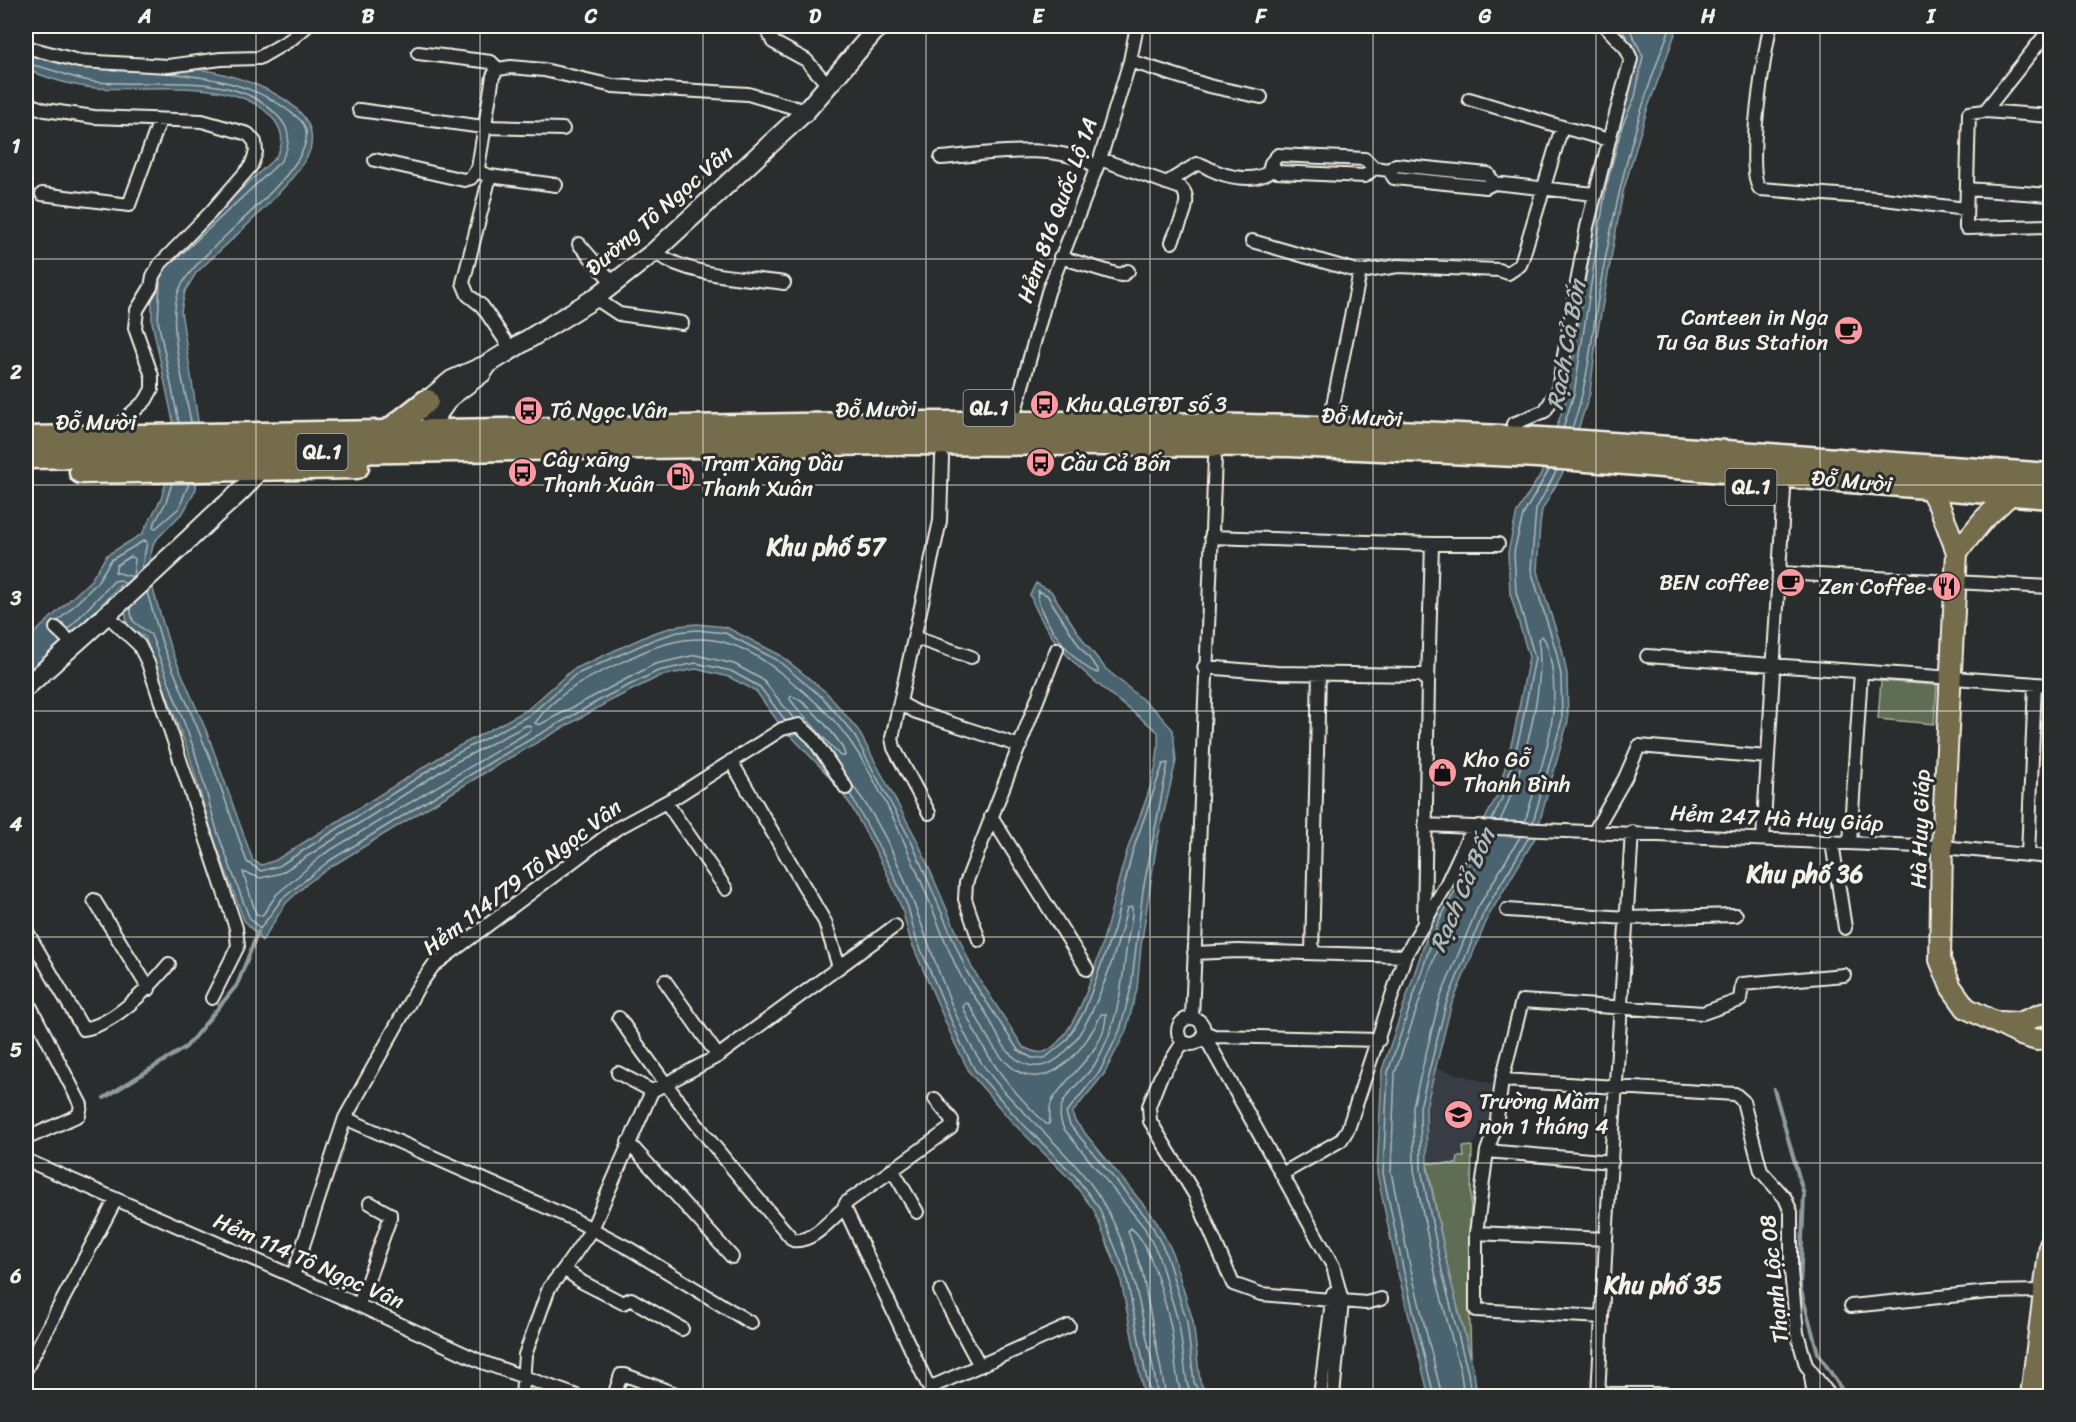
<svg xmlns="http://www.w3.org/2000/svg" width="2076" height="1422" font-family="Sriracha,sans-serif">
<rect width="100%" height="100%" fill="#2a2d2e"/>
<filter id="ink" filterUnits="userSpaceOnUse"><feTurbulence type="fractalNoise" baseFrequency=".0167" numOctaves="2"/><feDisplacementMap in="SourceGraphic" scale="12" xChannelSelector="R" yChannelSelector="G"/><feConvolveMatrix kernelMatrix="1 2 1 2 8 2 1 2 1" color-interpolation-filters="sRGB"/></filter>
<g filter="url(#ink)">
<path fill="#393e44" d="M 1436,1068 L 1492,1084 L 1487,1127 L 1472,1146 L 1466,1146 L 1464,1157 L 1457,1164 L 1427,1163 L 1426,1107 Z"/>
<path fill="#5e6d55" stroke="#a9af9e" stroke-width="1.5" d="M 1881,681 L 1937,685 L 1934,724 L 1878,719 Z
M 1472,1146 L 1469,1295 L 1471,1358 L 1449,1274 L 1427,1163 L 1457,1164 L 1458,1157 L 1464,1157 L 1463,1147 Z"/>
<path fill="#4a636f" stroke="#8e9c9f" stroke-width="1.5" d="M 1620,26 L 1678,26 L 1647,110 L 1623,192 L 1596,341 L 1590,393 L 1566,467 L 1542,510 L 1540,524 L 1537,571 L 1562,649 L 1567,674 L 1568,721 L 1535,838 L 1489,915 L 1451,1006 L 1426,1107 L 1427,1168 L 1449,1274 L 1474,1372 L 1477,1396 L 1429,1396 L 1397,1269 L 1377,1173 L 1382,1070 L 1432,921 L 1498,794 L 1514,733 L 1529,657 L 1510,593 L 1508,552 L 1517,512 L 1541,474 L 1568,393 L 1600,185 L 1616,124 L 1629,95 L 1637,55 Z
M 26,48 C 63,53 101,59 138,64 C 164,67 191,67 215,72 C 249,80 323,104 310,150 C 300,180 222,248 196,273 L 185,291 L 181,311 L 200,434 L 196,489 L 184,511 L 154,542 L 147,569 L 169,644 L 208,735 L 253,861 L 262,865 L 276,860 L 448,752 L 527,710 L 572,670 L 653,633 L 677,626 L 697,624 L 726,627 L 780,655 L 827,693 L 858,730 L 917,840 L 972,968 L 1023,1047 C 1029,1050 1037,1054 1044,1052 C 1089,1035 1113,893 1127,851 C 1140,811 1161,775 1158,732 C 1106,689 1055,661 1030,595 L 1036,583 L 1051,591 L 1085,643 L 1106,669 L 1155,710 L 1173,730 L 1176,761 L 1157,842 L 1141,946 L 1137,989 L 1126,1031 L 1104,1074 L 1072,1113 L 1075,1121 L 1155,1219 L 1171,1249 L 1193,1321 L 1200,1381 L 1207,1396 L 1144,1396 L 1120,1276 L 1094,1210 L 1071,1180 L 1012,1122 L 970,1073 L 955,1044 L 910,939 L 902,909 L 885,869 L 850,804 L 826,773 L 778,722 L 756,691 L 729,677 L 696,669 L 660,676 L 610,701 L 499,764 L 332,866 L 308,883 L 286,903 L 262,941 L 244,920 L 213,836 L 188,751 L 145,637 L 128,627 L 120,585 L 52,656 L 26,679 L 26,641 L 91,580 L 107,555 L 142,534 L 161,499 L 168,476 L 173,421 L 152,322 L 152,293 L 165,260 L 275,158 C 284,145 284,134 275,121 C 239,74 147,92 96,88 C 73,86 47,78 26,69 Z"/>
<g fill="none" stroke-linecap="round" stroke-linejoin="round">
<path stroke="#b0b8b8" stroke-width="1.5" d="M 26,64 C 49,66 72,80 96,82 C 154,88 241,67 282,121 C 292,134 289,149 280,162 L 172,263
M 169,73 C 213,78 253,84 289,111 C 296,116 304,121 306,131 C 314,173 199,247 180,288 C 165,320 185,388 191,422
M 160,282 L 158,321 L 179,423
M 1563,428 L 1574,394 L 1606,187 L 1622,126 L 1635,97 L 1643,56 L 1628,26
M 1572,428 C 1590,380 1592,327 1602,276 C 1618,190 1638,107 1671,26
M 172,483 L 166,502 L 153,526 L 155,529 L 179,508 L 189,483
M 131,556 L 135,559 L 133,577 L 115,572 L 117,565 Z
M 1038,591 L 1047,595 L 1080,647 L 1098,669 L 1098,673 C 1079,670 1032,611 1038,591 Z
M 147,592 L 163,646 L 213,765 L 247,862 L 261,871 L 279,866 L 450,757 L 530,715 L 575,675 L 655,639 L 678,632 L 697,630 L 725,633 L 777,660 L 823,698 L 853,733 L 912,843 L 967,972 L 1018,1050 L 1032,1058 L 1045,1058 L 1066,1041 L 1084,1012 L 1114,929 L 1132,853 L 1163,764 L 1168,763 L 1143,890 L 1131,988 L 1120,1030 L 1100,1071 L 1066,1113 L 1070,1125 L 1150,1222 L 1165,1251 L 1187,1322 L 1194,1382 L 1200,1396
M 130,608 L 133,621 L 151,635 L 194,749 L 218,834 L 249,917 L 260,929 L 282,899 L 329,861 L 496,759 L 607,696 L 658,671 L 696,663 L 731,671 L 760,687 L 785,720
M 58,621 L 96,584 L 111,560 L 145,540 L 147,543 L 141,570
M 68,629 L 114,581 L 120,580 L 125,584
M 791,696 C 804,698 845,743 845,756 L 840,756 L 796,707 L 790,699 Z
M 794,719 L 763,680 L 734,664 L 696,655 L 655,664 L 539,725 L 535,723 C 560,687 603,671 641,653 C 696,629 735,636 782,674 C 806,693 829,712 847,737 C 880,782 911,856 932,908 C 941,930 949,953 960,974 C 966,987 976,998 984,1010 C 994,1025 1000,1047 1015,1058 C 1076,1104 1118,945 1127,908 L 1132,907 C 1133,918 1129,932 1127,943 C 1122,986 1118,1026 1095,1064 C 1081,1086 1049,1100 1064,1129 L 1144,1227 L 1158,1254 L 1179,1324 L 1187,1383 L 1192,1396
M 527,725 L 531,727 L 530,731 L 324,854 L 277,894 L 262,916 L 256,914 L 243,872 L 261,878 L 281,873 L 454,763 Z
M 853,786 C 911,861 926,959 969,1042 C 996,1094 1044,1127 1081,1172 C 1121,1218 1134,1275 1146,1334 C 1150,1354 1156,1376 1157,1396
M 850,794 L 890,867 L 908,907 L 916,938 L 960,1041 L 975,1070 L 1017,1118 L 1075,1176 L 1099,1208 L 1126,1274 L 1150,1396
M 1492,820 L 1503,796 L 1520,734 L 1535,658 L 1516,592 L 1514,552 L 1523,515 L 1549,470
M 1500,821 C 1521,777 1547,685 1538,639 L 1542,636 C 1548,642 1549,653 1551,662 C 1562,719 1540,768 1525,822
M 1533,822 L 1562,720 L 1561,675 L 1556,651 L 1531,570 L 1536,509 L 1557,470
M 965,1003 L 969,1004 C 981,1023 990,1047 1007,1063 C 1046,1101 1087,1047 1101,1014 L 1106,1014 C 1106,1051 1069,1072 1052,1101 C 1048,1109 1051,1117 1049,1124 L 1046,1124 C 1007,1086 985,1057 963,1007 Z
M 1166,1396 L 1142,1271 L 1128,1231 L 1130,1228 C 1149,1237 1166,1305 1171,1327 C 1175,1350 1174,1374 1182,1396
M 1434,1396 L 1403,1268 L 1383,1173 L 1388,1072 L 1438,923 L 1485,835
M 1442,1396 L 1410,1266 L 1391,1172 L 1395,1073 L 1445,926 L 1493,835
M 1464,1396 L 1461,1374 L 1436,1277 L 1414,1170 L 1413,1106 L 1439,1001 L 1477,909 L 1520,837
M 1471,1396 L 1468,1373 L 1443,1276 L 1421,1169 L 1420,1107 L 1446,1004 L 1484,912 L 1529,837"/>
<path stroke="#8e9c9f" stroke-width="4" d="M 1774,1089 L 1804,1195 L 1800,1287 L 1818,1353 L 1846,1396
M 104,1098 L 186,1047 L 237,985 L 258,932"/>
<defs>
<path id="street" d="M 766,26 L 773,42 L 806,60 L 829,86
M 1770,26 C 1765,53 1744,172 1760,189 L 1876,198 L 1966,209
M 26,47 L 79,61 L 168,66 L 221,59 L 259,58 L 290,40 L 307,26
M 418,53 L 491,62 L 498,69
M 1130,61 L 1209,86 L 1261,97
M 1469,99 L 1562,127
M 26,103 L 45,110 L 94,117 L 202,121 L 248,134 L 255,142 L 256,152 L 251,166 L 210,213 L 160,264 L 153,276 L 151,287 L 137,310 L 135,328 L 152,376 L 152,389 L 146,400 L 122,422
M 359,110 L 483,127 L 563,129
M 1985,111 L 2050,29
M 2050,116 L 1985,111 L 1969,113 L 1966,221 L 1966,228 L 2050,226
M 941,158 C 987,154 1057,141 1097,167
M 1100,159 L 1181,188 C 1195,200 1177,227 1172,242
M 375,160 L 464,180 L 471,178 L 478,168
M 1374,168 L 1365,176 L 1277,172 L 1271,163 L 1278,155 L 1365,159 L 1374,168 L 1389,170
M 490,176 L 463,283 L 468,295 L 482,306 L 511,349
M 1166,183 L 1197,164 C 1203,164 1204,166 1210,169 C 1227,177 1253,183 1269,172 L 1271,163
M 1494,183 L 1488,174 L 1396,165 L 1389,170 L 1394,178 L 1486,187 L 1494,183 L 1594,194
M 556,185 L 490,176 L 481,173 L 478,168 L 493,76 L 498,69 L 511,67 L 544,70 L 613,86 L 748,94 L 806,111
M 1967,189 L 2050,195
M 42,194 L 129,205 L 160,120
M 1252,241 L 1360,272 L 1398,266 L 1499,270 L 1508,273 L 1520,265 L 1522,260 L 1562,127 L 1609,140 L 1631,59 L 1626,48 L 1605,26
M 579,244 L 613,283
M 654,252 C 691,277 741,277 784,283
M 1060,257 L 1116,274 L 1122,275 L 1128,271
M 595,298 L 619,314 L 682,323
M 1016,408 L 1048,292 L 1100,159 L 1130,61 L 1137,26
M 1331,415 L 1360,272
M 1513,424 L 1545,411 L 1558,389 L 1587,227 L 1609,140
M 1211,537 L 1432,544 L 1428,682
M 1432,544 L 1498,544
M 1780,573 L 2050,587
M 107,615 L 139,645 L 148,663 L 236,928 L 238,946 L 212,998
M 56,628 L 74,645
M 916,638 L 971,657
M 1647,656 L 2050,685
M 1204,667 L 1277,673 L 1421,675 L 1428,682 L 1424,925
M 902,704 L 916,712 L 1020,746
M 731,761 L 825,922 L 839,967
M 666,802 L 726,889
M 929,813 L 894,748 L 892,738 L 940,521 L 942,457
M 991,816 L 1087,969
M 1425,825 L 1942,847 L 2050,857
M 1594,832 L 1625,778 L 1639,746 L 1767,757
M 1763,839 L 1784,490
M 1832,842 L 1845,928
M 1850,843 L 1861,672
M 2028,855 L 2035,684
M 94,900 L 149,989
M 1507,910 L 1627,918 L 1736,915
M 26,930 L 83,1029 C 114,1025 150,987 169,964
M 979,940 L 965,899 L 966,883 L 1057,649
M 1194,953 L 1238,951 L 1405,956
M 1312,953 L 1319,673
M 665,981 L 718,1056
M 26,998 L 81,1105 L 79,1115 L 32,1136
M 619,1018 C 673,1098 730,1167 793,1240 C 812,1243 830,1220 843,1209 L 847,1213 L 933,1396
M 1192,1018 L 1215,458
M1178 1031a13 13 0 1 1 26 0a13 13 0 1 1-26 0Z
M 1204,1032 L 1214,1036 L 1379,1040
M 1204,1035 L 1333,1266 L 1342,1301 L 1333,1396
M 1183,1042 L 1160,1078 L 1149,1106 L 1150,1121 L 1195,1195 L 1233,1284 L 1261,1294 L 1366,1303 L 1381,1299
M 618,1073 L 652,1091
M 1502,1080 L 1735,1094 L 1743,1101 L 1761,1171 L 1785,1198 L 1791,1212 L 1791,1271 L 1797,1333 L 1806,1365 L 1830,1396
M 345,1118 L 573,1219 L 630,1249 L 751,1323
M 628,1142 L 732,1257
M 1487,1151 L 1612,1162
M 26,1160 L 343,1298 L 482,1362 L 577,1396
M 892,1169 L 917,1212
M 1282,1174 L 1341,1140 L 1348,1129 L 1405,956 L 1446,885 L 1467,840 L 1479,826
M 843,1209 L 846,1203 L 951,1128 L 952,1120 L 935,1099
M 1476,1233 L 1606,1239
M 293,1276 L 345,1118 L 418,987 L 433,966 L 616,829 L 677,796 L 782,729 L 799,725 L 813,738 L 846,788
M 940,1291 L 980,1366
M 359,1305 L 390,1218 L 390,1214 L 370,1203
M 1851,1306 L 1989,1292 L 2045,1291
M 1602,1317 L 1476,1310 L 1476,1233 L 1487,1151 L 1496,1126 L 1502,1080 L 1522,1001 L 1703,1013 L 1740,1000 L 1742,984 L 1844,975
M 682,1329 L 631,1299 L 623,1303 L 582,1282 L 564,1269 L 592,1229 L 652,1091 L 718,1056 L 895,926
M 26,1369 L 116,1199
M 1811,1376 L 1814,1396
M 929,1388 L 1069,1326
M 1598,1394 L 1665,1394
M 522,1396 L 525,1355 L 549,1288 L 564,1269
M 614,1396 L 621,1375 L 625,1375 L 681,1396
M 1320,1396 L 1333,1293
M 1598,1396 L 1606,1239 L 1632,832"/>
<path id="secondary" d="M 488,364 L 482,373 L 450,397 L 434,419 L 429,414 L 427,401 L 452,380 L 488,364 L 595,298 L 654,252 L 806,111 L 879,26
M 26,687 C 88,632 150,577 210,519 C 228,502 254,484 262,461"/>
<path id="primary" d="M 1929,487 L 1941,510 L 1957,552 L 1942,847 L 1940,960 L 1951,987 L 1966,1008 L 2021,1035 L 2037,1040 L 2050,1038
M 1957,552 L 1984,519 L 2011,494
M 1999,1022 L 2019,1023 L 2050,1011
M 2031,1396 L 2050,1245
M 2047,1396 L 2050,1372"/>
<path id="highway" d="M 386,433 L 427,401
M 26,438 L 917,423 L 1108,423 L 1295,427 L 1541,439 L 2050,475
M 26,457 L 891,443 L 1290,445 L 1537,456 L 2050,497
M 81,472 L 357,467"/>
</defs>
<use href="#street" stroke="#f4f1e8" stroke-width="16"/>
<use href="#secondary" stroke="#f4f1e8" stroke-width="22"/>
<use href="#primary" stroke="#f4f1e8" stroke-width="24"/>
<use href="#highway" stroke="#f4f1e8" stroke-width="27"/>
<use href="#street" stroke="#2a2d2e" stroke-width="12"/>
<use href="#secondary" stroke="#2a2d2e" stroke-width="18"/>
<use href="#primary" stroke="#746c4b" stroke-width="20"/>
<use href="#highway" stroke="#746c4b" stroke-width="22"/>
</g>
</g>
<path fill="none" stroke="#f4f1e8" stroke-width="1.5" stroke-opacity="0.55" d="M 256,26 L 256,1396M 480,26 L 480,1396M 703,26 L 703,1396M 926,26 L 926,1396M 1150,26 L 1150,1396M 1373,26 L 1373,1396M 1596,26 L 1596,1396M 1820,26 L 1820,1396M 26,259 L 2050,259M 26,485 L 2050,485M 26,711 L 2050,711M 26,937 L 2050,937M 26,1163 L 2050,1163"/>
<defs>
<symbol id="cafe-disc" viewBox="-11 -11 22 22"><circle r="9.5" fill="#ff9aa2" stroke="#2a2d2e"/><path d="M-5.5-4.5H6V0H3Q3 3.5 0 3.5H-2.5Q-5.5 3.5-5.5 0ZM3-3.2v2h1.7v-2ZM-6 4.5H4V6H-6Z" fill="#111"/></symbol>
<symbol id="bus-disc" viewBox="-11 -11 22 22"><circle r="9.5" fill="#ff9aa2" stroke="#2a2d2e"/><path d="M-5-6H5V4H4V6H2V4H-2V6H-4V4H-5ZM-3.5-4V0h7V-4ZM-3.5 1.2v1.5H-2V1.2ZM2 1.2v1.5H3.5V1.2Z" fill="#111"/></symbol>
<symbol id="fuel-disc" viewBox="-11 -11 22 22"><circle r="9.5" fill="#ff9aa2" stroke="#2a2d2e"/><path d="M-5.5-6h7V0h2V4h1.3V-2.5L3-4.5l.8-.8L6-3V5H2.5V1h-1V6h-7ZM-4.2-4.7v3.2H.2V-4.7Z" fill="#111"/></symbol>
<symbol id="restaurant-disc" viewBox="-11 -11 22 22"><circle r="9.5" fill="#ff9aa2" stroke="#2a2d2e"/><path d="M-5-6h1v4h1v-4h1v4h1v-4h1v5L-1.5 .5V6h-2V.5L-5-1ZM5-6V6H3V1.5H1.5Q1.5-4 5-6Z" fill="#111"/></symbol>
<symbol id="shop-disc" viewBox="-11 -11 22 22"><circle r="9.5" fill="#ff9aa2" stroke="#2a2d2e"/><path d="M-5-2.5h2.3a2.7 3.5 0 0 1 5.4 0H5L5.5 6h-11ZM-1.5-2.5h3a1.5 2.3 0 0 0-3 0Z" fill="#111"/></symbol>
<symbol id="school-disc" viewBox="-11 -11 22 22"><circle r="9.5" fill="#ff9aa2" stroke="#2a2d2e"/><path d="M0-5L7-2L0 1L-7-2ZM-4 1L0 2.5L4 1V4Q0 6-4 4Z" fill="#111"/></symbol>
</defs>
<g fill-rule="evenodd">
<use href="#cafe-disc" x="1832" y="314" width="33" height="33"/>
<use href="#bus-disc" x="1028" y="388" width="33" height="33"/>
<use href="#bus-disc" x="512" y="394" width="33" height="33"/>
<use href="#bus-disc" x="1024" y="446" width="33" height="33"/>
<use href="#bus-disc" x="506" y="456" width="33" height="33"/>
<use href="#fuel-disc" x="664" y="460" width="33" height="33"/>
<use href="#cafe-disc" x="1774" y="566" width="33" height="33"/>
<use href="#restaurant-disc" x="1930" y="570" width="33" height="33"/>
<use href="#shop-disc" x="1426" y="756" width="33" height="33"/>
<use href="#school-disc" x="1442" y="1098" width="33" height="33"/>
</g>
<g text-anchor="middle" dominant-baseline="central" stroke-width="6" stroke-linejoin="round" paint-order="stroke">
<g fill="#2a2d2e" stroke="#b7b6b0" stroke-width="1.5">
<rect x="963.5" y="390" width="51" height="36" rx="4.5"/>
<rect x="296.5" y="434" width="51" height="36" rx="4.5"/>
<rect x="1725.5" y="469" width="51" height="36" rx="4.5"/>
</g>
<g font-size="21" font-weight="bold" fill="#f4f1e8">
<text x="989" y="408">QL.1</text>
<text x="322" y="452">QL.1</text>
<text x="1751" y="487">QL.1</text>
</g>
<g font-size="22" fill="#f4f1e8" stroke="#2a2d2e">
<text transform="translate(659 210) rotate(-41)">Đường Tô Ngọc Vân</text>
<text transform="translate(1057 210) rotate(-70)">Hẻm 816 Quốc Lộ 1A</text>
<text transform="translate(876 409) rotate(-1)">Đỗ Mười</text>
<text transform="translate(1362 417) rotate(3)">Đỗ Mười</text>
<text x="96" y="422">Đỗ Mười</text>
<text transform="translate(1852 481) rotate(5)">Đỗ Mười</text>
<text transform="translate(1777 818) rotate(3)">Hẻm 247 Hà Huy Giáp</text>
<text transform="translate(1920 829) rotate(-88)">Hà Huy Giáp</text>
<text transform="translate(522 877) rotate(-37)">Hẻm 114/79 Tô Ngọc Vân</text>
<text transform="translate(309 1261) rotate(24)">Hẻm 114 Tô Ngọc Vân</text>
<text transform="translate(1774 1279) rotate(-96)">Thạnh Lộc 08</text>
</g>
<g font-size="22" fill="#f4f1e8" stroke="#2a2d2e" text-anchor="start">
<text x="1828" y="317" text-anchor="end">Canteen in Nga<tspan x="1828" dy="25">Tu Ga Bus Station</tspan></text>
<text x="1066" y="404">Khu QLGTĐT số 3</text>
<text x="550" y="410">Tô Ngọc Vân</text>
<text x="543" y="459">Cây xăng<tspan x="543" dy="25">Thạnh Xuân</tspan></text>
<text x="702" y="463">Trạm Xăng Dầu<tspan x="702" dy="25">Thanh Xuân</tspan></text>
<text x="1061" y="463">Cầu Cả Bốn</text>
<text x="1769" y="582" text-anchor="end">BEN coffee</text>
<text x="1926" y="586" text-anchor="end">Zen Coffee</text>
<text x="1463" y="759">Kho Gỗ<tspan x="1463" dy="25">Thanh Bình</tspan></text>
<text x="1479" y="1101">Trường Mầm<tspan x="1479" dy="25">non 1 tháng 4</tspan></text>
</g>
<g font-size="24" font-style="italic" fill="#b0b8b8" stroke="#2a2d2e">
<text transform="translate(1566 345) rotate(-80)">Rạch Cả Bốn</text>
<text transform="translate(1462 890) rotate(-67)">Rạch Cả Bốn</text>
</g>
<g font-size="24" font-weight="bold" fill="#f4f1e8" stroke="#2a2d2e">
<text x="826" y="547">Khu phố 57</text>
<text x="1805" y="874">Khu phố 36</text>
<text x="1663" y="1285">Khu phố 35</text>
</g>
</g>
<rect width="2076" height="1422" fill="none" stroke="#2a2d2e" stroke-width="66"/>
<rect x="33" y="33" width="2010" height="1356" fill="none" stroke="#f4f1e8" stroke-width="2"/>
<g font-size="20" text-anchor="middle" font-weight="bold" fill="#f4f1e8">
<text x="145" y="23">A</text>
<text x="368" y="23">B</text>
<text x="591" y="23">C</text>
<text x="815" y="23">D</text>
<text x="1038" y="23">E</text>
<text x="1261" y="23">F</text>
<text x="1485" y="23">G</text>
<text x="1708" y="23">H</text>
<text x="1931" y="23">I</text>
<text x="16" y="153">1</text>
<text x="16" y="379">2</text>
<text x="16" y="605">3</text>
<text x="16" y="831">4</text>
<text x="16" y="1057">5</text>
<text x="16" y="1283">6</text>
</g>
</svg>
